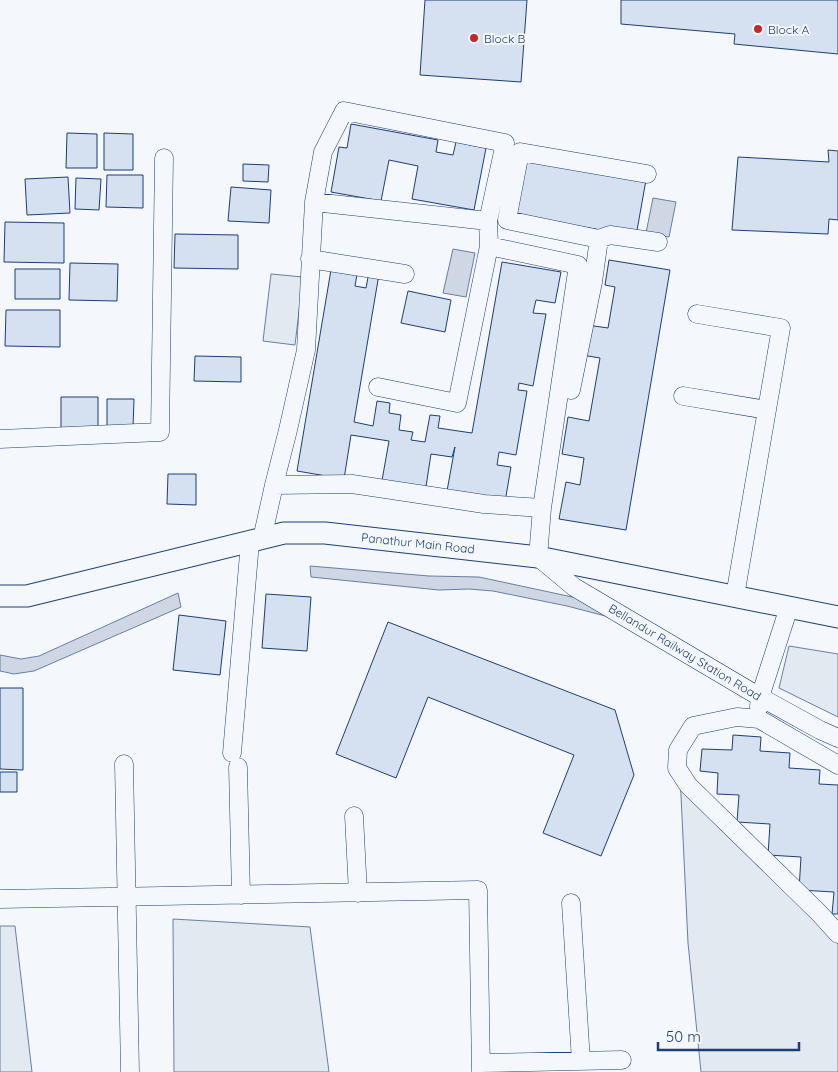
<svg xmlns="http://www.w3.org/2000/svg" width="838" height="1072" font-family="Quicksand,sans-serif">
<rect width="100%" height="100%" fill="#f4f7fb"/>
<path fill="#e3e9f0" stroke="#687fa3" d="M 271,274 L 303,277 L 295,345 L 263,341 Z
M 789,646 L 838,654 L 838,717 L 779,688 Z
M 680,774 L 838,944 L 838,1072 L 701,1072 L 688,943 Z
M 173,919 L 310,927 L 329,1072 L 174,1072 Z
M 0,926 L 15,926 L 32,1072 L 0,1072 Z"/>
<path fill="#cfd7e4" stroke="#687fa3" d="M 653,198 L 676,202 L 669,237 L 646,233 Z
M 453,249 L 475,253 L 466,297 L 443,293 Z
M 310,566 L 429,576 L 479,577 L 591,601 L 613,618 L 567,606 L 493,591 L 469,589 L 439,590 L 311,577 Z
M 178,593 L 181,607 L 34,671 L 14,674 L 0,671 L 0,655 L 21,659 L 39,656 Z"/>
<path fill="#d5e0f0" stroke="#1d3f73" d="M 425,0 L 527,0 L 521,82 L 420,75 Z
M 621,0 L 838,0 L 838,54 L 734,44 L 735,34 L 621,24 Z
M 351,124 L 438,140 L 436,152 L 453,155 L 456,142 L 486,148 L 474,210 L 412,199 L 418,166 L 389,160 L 381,201 L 331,192 L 339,147 L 347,148 Z
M 67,133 L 97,134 L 97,168 L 66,168 Z
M 104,133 L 133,134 L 133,170 L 104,170 Z
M 828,150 L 838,151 L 838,220 L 829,219 L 828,234 L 732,230 L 738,157 L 829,162 Z
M 523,159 L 646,180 L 636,236 L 513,215 Z
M 243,164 L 269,165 L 268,182 L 243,181 Z
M 107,175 L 143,175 L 143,208 L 106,207 Z
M 68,177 L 70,213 L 27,215 L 25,179 Z
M 76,178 L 101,179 L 99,210 L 75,209 Z
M 231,187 L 271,190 L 269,223 L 228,221 Z
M 5,222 L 64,223 L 64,263 L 4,262 Z
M 175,234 L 238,235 L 238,269 L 174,268 Z
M 609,260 L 670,270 L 626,530 L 559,519 L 566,482 L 580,485 L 584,458 L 562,454 L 568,417 L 589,421 L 600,358 L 582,355 L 587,325 L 608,328 L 615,287 L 605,285 Z
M 502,262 L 561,272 L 555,303 L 536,300 L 533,313 L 546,314 L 533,386 L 519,383 L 518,390 L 527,391 L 516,455 L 499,452 L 497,465 L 511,467 L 505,502 L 447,491 L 455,447 L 452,457 L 431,454 L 425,493 L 381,486 L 389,441 L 351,435 L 344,479 L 297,471 L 332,264 L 358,269 L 355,286 L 366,288 L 369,272 L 379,274 L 354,422 L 373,426 L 377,401 L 390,403 L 389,413 L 401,415 L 399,430 L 413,432 L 411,440 L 425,442 L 430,415 L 440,416 L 438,428 L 472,433 Z
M 70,263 L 118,264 L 117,301 L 69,300 Z
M 15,269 L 60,269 L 60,299 L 15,299 Z
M 408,291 L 451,300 L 445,332 L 401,323 Z
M 6,310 L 60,310 L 60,347 L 5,346 Z
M 195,356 L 241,357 L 241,382 L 194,381 Z
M 61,397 L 98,397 L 98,432 L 61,432 Z
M 107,399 L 134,399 L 133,428 L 107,428 Z
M 168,474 L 196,474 L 196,505 L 167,504 Z
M 266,594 L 311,597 L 307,651 L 262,648 Z
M 179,615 L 226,621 L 220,675 L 173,670 Z
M 388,622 L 615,710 L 634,775 L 601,856 L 543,833 L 574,755 L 428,697 L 396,778 L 336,754 Z
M 0,688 L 23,688 L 23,770 L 0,769 Z
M 733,735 L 761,737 L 760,751 L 790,753 L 789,768 L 820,770 L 819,784 L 838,785 L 838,914 L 832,914 L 834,892 L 799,890 L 801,857 L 768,855 L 770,824 L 737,822 L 739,795 L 717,794 L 718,773 L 700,771 L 702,749 L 732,750 Z
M 0,772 L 17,772 L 17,792 L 0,792 Z"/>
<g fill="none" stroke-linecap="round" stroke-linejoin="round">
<defs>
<path id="minor" d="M 314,202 L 488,221 L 505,143 L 344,111 L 323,152 L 314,202 L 306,350 L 288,430 L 274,485 L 352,484 L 484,504 L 542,508
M 599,239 L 507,220 L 520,152 L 647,174
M 489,246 L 578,265 L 542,508 L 538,557 L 574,587 L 760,697 L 820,730 L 838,738
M 310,259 L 405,274
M 697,314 L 781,328 L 735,596
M 378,387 L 457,403 L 489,246 L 488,221
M 571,390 L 593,282 L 599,239 L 610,235 L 658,242
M 683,396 L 767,410
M 0,439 L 160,432 L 164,158
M 262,539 L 274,485
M 759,707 L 760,697 L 789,607
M 232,753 L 250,542
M 124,764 L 130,1072
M 838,765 L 759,719 L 737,717 L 693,726 L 678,750 L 677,768 L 688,785 L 819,913 L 838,934
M 238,767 L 241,895
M 354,816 L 358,893
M 0,899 L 478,890 L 481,1072
M 571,903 L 581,1061
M 481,1063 L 622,1060"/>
<path id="tertiary" d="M 0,596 L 27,596 L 284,533 L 325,533 L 538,557 L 838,617"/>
</defs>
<use href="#minor" stroke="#1d3f73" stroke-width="19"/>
<use href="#tertiary" stroke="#1d3f73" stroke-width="23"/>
<use href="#minor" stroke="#f4f7fb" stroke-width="18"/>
<use href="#tertiary" stroke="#f4f7fb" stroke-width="21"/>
</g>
<g fill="#c62828" stroke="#f4f7fb" stroke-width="2">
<circle cx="758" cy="29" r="5"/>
<circle cx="474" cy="38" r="5"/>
</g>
<g text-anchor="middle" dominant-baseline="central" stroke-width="4" stroke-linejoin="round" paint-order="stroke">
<g font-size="12" fill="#1d3f73" stroke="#f4f7fb" text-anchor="start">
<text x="768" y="29">Block A</text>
<text x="484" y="38">Block B</text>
</g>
<g font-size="12" fill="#1d3f73" stroke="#f4f7fb">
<text transform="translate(418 543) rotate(6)">Panathur Main Road</text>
<text transform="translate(685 652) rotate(31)">Bellandur Railway Station Road</text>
</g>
</g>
<path d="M658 1042v8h141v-8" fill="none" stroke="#1d3f73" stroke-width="2.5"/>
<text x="666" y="1042" font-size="15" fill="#1d3f73" stroke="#f4f7fb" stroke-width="4" paint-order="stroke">50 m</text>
</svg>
